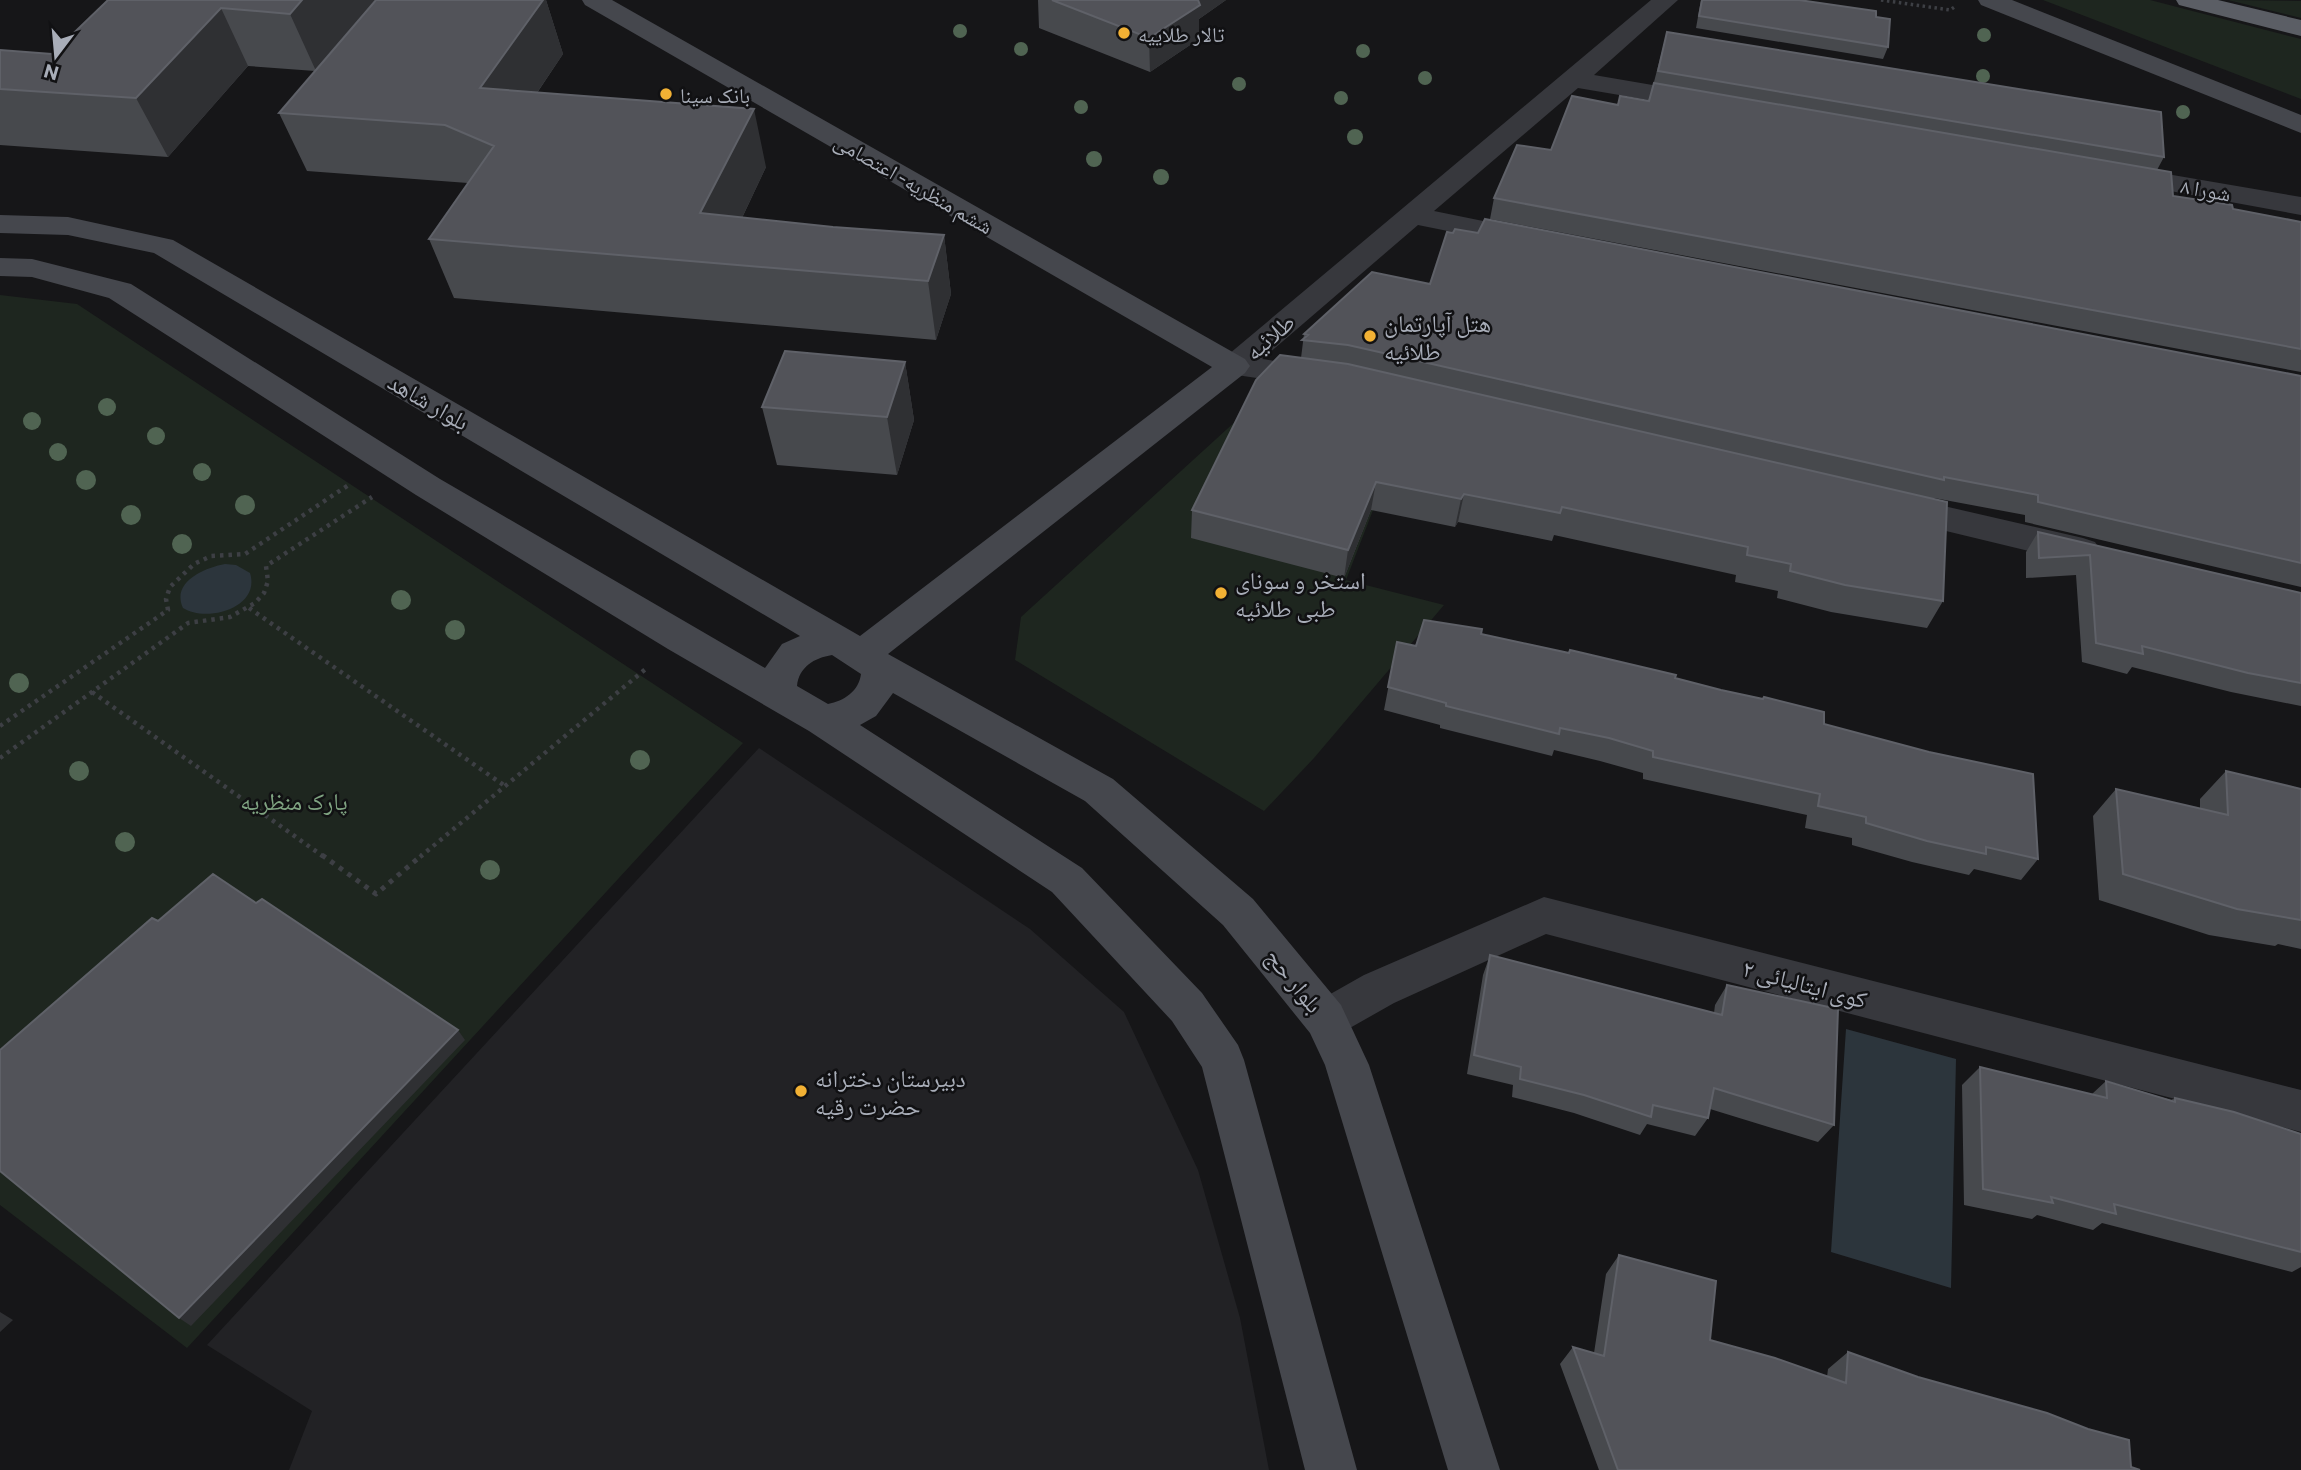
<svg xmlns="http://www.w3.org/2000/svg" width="2301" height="1470" font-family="Commissioner,'Noto Naskh Arabic',sans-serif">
<rect width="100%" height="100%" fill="#161618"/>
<path fill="#222225" d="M 759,748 L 1030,929 L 1124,1012 L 1198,1170 L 1240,1318 L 1269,1470 L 289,1470 L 312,1411 L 207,1345 Z"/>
<path fill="#1e261f" d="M 2043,0 L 2150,0 L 2301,39 L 2301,99 Z
M 2228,0 L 2301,1 L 2301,18 Z
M 0,295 L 77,304 L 743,743 L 187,1348 L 0,1205 Z
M 1272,388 L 1409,417 L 1346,580 L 1444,605 L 1314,758 L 1264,811 L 1015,660 L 1021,617 Z"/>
<path fill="#2c353c" d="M 225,564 L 236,565 L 250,573 C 261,608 206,623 183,608 C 171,582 204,568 225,564 Z
M 1846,1029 L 1956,1059 L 1951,1288 L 1831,1252 Z"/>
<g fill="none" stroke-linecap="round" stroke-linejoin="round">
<path stroke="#3d3f44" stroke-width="3.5" stroke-dasharray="2.5 3.5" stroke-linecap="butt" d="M 1881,0 L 1950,10 L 1956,6"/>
<path stroke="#3d3f44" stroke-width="4.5" stroke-dasharray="3.5 5" stroke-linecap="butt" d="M 249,608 L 505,786
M 92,692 L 324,857
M 0,726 L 168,610 L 166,599 L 170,587 L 194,564 L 211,556 L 245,554 L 350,484
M 0,758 L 188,623 L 230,617 L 255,603 L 264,593 L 268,581 L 266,566 L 372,497
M 420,857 L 648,667"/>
<path stroke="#3d3f44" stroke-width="5" stroke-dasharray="4.5 6" stroke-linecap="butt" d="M 322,855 L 376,894 L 422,855"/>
<path fill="#37383d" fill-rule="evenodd" d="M 1651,0 L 1678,0 L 1594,75 L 1711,95 L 1715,101 L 1711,107 L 1702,109 L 1578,88 L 1434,211 L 1542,233 L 1547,239 L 1542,245 L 1532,248 L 1418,225 L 1262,359 L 1330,369 L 1335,376 L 1330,383 L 1319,387 L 1223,373 L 1218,366 L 1223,359 Z
M 2120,166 L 2301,197 L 2301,215 L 2110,180 L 2106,174 L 2110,168 Z
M 1896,495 L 2083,538 L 2095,542 L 2101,551 L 2095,560 L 2083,564 L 1884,516 L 1879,507 L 1884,498 Z
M 1544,897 L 2301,1090 L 2301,1132 L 1546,934 L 1394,1003 L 1341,1033 L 1326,1039 L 1311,1033 L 1304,1019 L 1311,1005 L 1364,975 Z"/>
<path fill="#45474d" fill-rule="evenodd" d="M 582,0 L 612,0 L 1245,359 L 1250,366 L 1245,373 L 888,654 L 1113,779 L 1253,899 L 1341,1005 L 1369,1065 L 1500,1470 L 1448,1470 L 1325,1065 L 1310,1033 L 1223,925 L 1085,801 L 893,693 L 876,716 L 860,725 L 1082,868 L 1202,993 L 1238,1045 L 1244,1060 L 1357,1470 L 1305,1470 L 1202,1067 L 1172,1021 L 1052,892 L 809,731 L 668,649 L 416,495 L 109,298 L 32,277 L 0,276 L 0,258 L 32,259 L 131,284 L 440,479 L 765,668 L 782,644 L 800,636 L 154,253 L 68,235 L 0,233 L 0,215 L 68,217 L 173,240 L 860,636 L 1212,367 L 585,5 ZM 832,655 L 861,674 C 859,691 844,701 828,704 L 797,686 C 799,667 814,658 832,655 Z
M 1978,0 L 2012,0 L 2301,115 L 2301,133 L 1981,5 Z"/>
<path fill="#5b5e65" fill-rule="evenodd" d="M 2176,0 L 2218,0 L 2301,20 L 2301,36 L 2179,5 Z"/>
</g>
<g fill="#506452">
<circle cx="960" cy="31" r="7"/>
<circle cx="1984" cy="35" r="7"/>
<circle cx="1021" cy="49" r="7"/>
<circle cx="1363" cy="51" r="7"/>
<circle cx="1983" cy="76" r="7"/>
<circle cx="1425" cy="78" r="7"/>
<circle cx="1239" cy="84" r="7"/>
<circle cx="1341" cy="98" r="7"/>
<circle cx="1081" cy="107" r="7"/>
<circle cx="2183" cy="112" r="7"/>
<circle cx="1355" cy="137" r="8"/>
<circle cx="1094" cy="159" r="8"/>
<circle cx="1161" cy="177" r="8"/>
<circle cx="107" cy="407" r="9"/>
<circle cx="32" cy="421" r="9"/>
<circle cx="156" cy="436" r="9"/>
<circle cx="58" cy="452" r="9"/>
<circle cx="202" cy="472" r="9"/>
<circle cx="86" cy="480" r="10"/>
<circle cx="245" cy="505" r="10"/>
<circle cx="131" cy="515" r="10"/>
<circle cx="182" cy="544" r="10"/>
<circle cx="401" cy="600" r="10"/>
<circle cx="455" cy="630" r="10"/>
<circle cx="19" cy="683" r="10"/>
<circle cx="640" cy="760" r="10"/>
<circle cx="79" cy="771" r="10"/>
<circle cx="125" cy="842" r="10"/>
<circle cx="490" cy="870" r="10"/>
</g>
<path fill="#47494d" d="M 108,0 L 546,0 L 563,54 L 537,93 L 766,167 L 742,218 L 833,227 L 944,235 L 951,294 L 936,340 L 454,298 L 429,239 L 468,183 L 307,171 L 279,113 L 315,71 L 248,66 L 168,157 L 0,145 L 0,89 L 52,54 Z
M 1038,0 L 1226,0 L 1199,19 L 1199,39 L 1150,72 L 1039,28 Z
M 1701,0 L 1799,0 L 1888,47 L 1883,59 L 1696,28 Z
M 1667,32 L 2164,157 L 2157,170 L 2173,196 L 2233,209 L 2301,222 L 2301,372 L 1490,219 L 1494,198 L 1551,150 L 1618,105 L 1649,101 Z
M 1430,284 L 2301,376 L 2301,587 L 2025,522 L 2025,515 L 1934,498 L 1943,601 L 1927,628 L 1831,612 L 1777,598 L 1778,591 L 1735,582 L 1736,575 L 1554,535 L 1552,541 L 1458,522 L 1455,527 L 1371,510 L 1344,578 L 1191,538 L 1192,510 L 1301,358 L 1304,334 Z
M 905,362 L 914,420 L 897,475 L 777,465 L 762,407 Z
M 2038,532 L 2301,593 L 2301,706 L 2231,692 L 2132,667 L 2127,674 L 2082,662 L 2076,575 L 2026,578 L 2026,552 Z
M 1481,634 L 1675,678 L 1824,724 L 2038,859 L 2021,880 L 1974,869 L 1969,875 L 1912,862 L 1852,845 L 1852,838 L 1805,828 L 1807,815 L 1643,779 L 1643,773 L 1600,761 L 1554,750 L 1552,756 L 1440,728 L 1440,725 L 1384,710 L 1397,642 L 1416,646 Z
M 2226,771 L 2301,789 L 2301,949 L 2278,944 L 2275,946 L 2209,935 L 2099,900 L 2093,816 L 2116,789 L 2200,809 L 2200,799 Z
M 1490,955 L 1714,1013 L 1715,1005 L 1727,985 L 1834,1125 L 1818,1142 L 1710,1109 L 1708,1118 L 1695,1136 L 1647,1124 L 1640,1135 L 1574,1113 L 1512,1097 L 1513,1085 L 1467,1074 L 1483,975 Z
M 1980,1067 L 2092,1094 L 2106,1081 L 2171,1100 L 2175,1098 L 2301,1134 L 2301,1267 L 2292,1272 L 2102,1223 L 2093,1230 L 2037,1215 L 2032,1219 L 1964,1205 L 1962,1085 Z
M 1619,1255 L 1710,1340 L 1827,1377 L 1828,1369 L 1848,1352 L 2131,1467 L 2140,1470 L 1599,1470 L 1560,1364 L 1573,1347 L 1594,1353 L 1606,1274 Z"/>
<path fill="#2f3033" d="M 302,0 L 376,0 L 316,71 L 290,14 Z
M 543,0 L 546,0 L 563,54 L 501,146 L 480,88 Z
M 1195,0 L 1226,0 L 1199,19 L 1199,39 L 1150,72 L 1149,38 Z
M 221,8 L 248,66 L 168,157 L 136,98 Z
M 754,109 L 766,167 L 720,264 L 700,213 Z
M 944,235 L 951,294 L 936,340 L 928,281 Z
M 905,362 L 914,420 L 897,475 L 887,417 Z
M 1376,482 L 1371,510 L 1344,578 L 1348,550 Z
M 1464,494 L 1458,522 L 1455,527 L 1461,499 Z
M 458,1030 L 465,1040 L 191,1326 L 179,1318 Z
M 0,1312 L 13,1320 L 0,1332 Z"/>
<path fill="#525359" stroke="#5f6168" stroke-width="2" d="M 108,0 L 302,0 L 290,14 L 221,8 L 136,98 L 0,89 L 0,50 L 52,54 Z
M 376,0 L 543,0 L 480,88 L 754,109 L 700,213 L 833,227 L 944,235 L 928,281 L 429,239 L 494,146 L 445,125 L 279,113 Z
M 1052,0 L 1198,0 L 1200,5 L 1149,38 Z
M 1702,0 L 1799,0 L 1876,11 L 1876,17 L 1890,19 L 1888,47 L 1699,16 Z
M 1667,32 L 2161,112 L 2164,157 L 1658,71 Z
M 1654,83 L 2171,172 L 2173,196 L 2232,205 L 2233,209 L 2301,222 L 2301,349 L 1494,198 L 1517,145 L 1551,150 L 1572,96 L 1618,105 L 1620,96 L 1649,101 Z
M 1485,219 L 2301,376 L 2301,563 L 2038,502 L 2038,495 L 1944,477 L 1944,480 L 1348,345 L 1302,340 L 1308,335 L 1304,334 L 1372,272 L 1430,284 L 1447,232 L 1453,233 L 1455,229 L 1478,233 Z
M 785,351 L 905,362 L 887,417 L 762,407 Z
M 1280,355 L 1348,364 L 1947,502 L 1943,601 L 1845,585 L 1790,571 L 1791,564 L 1747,555 L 1748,547 L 1562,507 L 1560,513 L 1464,494 L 1461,499 L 1376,482 L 1348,550 L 1192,510 L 1256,380 Z
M 2038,532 L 2301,593 L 2301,683 L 2248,673 L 2142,646 L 2143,654 L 2096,643 L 2090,555 L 2039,558 Z
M 1424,620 L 1482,629 L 1481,634 L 1569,653 L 1570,650 L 1676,675 L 1675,678 L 1721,690 L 1763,699 L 1764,697 L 1824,712 L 1824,724 L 1929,752 L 2033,774 L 2038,859 L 1986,847 L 1986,854 L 1927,841 L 1866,823 L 1866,817 L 1818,806 L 1820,794 L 1653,757 L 1653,751 L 1609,738 L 1560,728 L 1559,734 L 1446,706 L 1446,703 L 1388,687 L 1397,642 L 1416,646 Z
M 2226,771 L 2301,789 L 2301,920 L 2237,909 L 2123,874 L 2116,789 L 2228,815 Z
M 213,874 L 256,903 L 262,899 L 458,1030 L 179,1318 L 0,1171 L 0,1050 L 152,918 L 158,921 Z
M 1490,955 L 1722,1015 L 1727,985 L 1838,1009 L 1834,1125 L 1714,1088 L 1708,1118 L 1653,1105 L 1651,1117 L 1584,1095 L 1520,1079 L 1521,1067 L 1474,1055 Z
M 1980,1067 L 2107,1098 L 2106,1081 L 2175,1102 L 2175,1098 L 2234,1112 L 2301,1134 L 2301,1252 L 2114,1204 L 2116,1214 L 2051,1197 L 2053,1203 L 1983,1189 Z
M 1619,1255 L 1716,1281 L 1710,1340 L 1775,1358 L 1846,1383 L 1848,1352 L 1918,1377 L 2047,1413 L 2088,1429 L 2129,1440 L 2131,1467 L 2140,1470 L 1618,1470 L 1573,1347 L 1604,1356 Z"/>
<g fill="#f2b134" stroke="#111113" stroke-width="2.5">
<circle cx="1124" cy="33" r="7"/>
<circle cx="666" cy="94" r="7"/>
<circle cx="1370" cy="336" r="7"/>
<circle cx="1221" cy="593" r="7"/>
<circle cx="801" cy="1091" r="7"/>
</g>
<g text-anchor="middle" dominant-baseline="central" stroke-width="5" stroke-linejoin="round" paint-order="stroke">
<g font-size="21" fill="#a8adb8" stroke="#111113" text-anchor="start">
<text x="1138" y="33">تالار طلاییه</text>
<text x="680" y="94">بانک سینا</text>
</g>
<g font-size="21" fill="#a8adb8" stroke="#111113">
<text transform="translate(914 183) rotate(30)">ششم منظریه- اعتصامی</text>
<text transform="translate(2206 189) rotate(10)">شورا ۸</text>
</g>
<g font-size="24" fill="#a8adb8" stroke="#111113" text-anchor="start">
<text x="1384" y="322">هتل آپارتمان<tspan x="1384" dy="28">طلائیه</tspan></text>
<text x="1235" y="579">استخر و سونای<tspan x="1235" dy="28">طبی طلائیه</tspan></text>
<text x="815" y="1077">دبیرستان دخترانه<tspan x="815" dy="28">حضرت رقیه</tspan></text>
</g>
<g font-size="24" fill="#a8adb8" stroke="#111113">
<text transform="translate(1269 336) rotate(-41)">طلائیه</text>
<text transform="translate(429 401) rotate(30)">بلوار شاهد</text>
<text transform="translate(1295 980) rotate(51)">بلوار حج</text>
<text transform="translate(1805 983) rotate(15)">کوی ایتالیائی ۲</text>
</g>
<g font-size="24" fill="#7fa381" stroke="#111113">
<text x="294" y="800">پارک منظریه</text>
</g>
</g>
<g transform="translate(56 56) rotate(196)" stroke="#111113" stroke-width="5" paint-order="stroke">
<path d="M0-5L12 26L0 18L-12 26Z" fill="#a8adb8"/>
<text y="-10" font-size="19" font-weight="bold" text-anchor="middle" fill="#a8adb8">N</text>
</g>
</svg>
